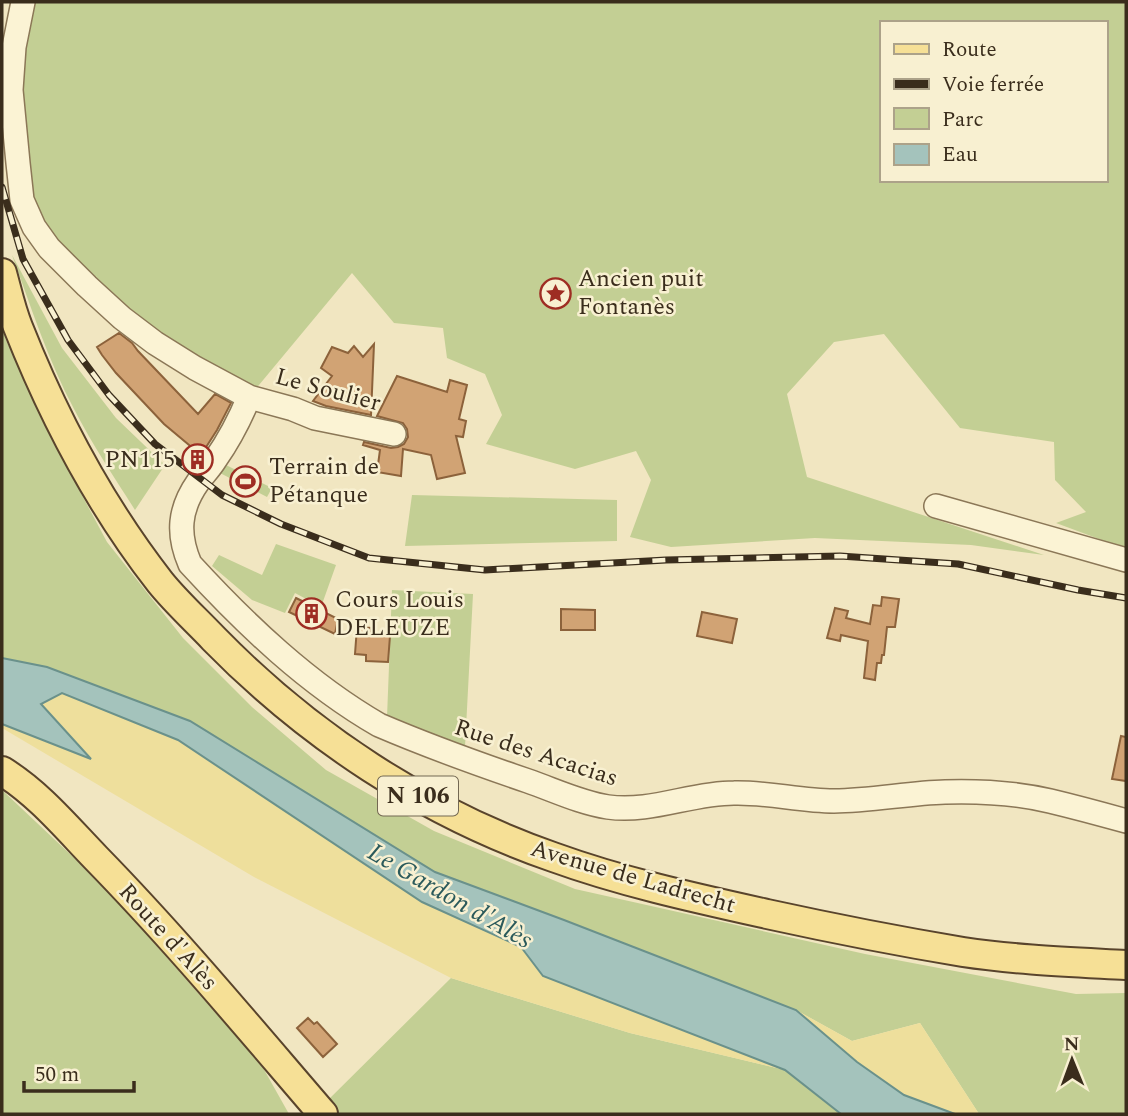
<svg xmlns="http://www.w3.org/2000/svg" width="1128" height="1116" font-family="Spectral,serif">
<rect width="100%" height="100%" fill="#f1e6c1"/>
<path fill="#c3cf94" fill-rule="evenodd" d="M 10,2 L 1126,2 L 1126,549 L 1056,523 L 1086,512 L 1055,480 L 1054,442 L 960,428 L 884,334 L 834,342 L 787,394 L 807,477 L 1044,555 L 971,545 L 815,538 L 671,547 L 630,537 L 651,480 L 636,451 L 575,469 L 486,444 L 502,415 L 485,374 L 447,358 L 443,328 L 394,323 L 352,273 L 249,397 L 37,249 L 2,89 ZM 881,23 L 1105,23 L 1105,180 L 881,180 Z
M 12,255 L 62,348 L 116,418 L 165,465 L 135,510 C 114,477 92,444 74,409 C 48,360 31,307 12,255 Z
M 2,327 L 6,340 L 68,469 L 107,542 L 183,638 L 252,707 L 326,770 L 434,831 L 575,889 L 865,954 L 1076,994 L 1126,993 L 1126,1114 L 979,1114 L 920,1023 L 852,1041 L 796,1010 L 564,920 L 435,872 L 190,721 L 47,667 L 2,658 Z
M 224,464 L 272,488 L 267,497 L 220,473 Z
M 412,495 L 617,500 L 617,541 L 405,546 Z
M 276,544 L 336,565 L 321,607 L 295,593 L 285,613 L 252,600 L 212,566 L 219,555 L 262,575 Z
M 392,590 L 473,594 L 465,747 L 387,717 Z
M 2,790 L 105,887 L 262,1066 L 289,1114 L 2,1114 Z
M 451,978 L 630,1033 L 785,1070 L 841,1114 L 323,1114 L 319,1109 Z"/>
<path fill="#eedf9c" d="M 62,693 L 178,740 L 422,902 L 521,947 L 543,976 L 785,1070 L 630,1033 L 451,978 L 254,877 L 2,728 L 2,710 Z
M 796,1010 L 852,1041 L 920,1023 L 979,1114 L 955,1114 L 904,1095 L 857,1062 Z"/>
<path fill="#a4c3bc" stroke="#6a918b" stroke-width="2" d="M 2,658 L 47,667 L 190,721 L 435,872 L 564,920 L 796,1010 L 857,1062 L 904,1095 L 955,1114 L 841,1114 L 785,1070 L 543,976 L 521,947 L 422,902 L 178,740 L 62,693 L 41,704 L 91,759 L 2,724 Z"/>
<path fill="#d1a374" stroke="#8c623b" stroke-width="2" d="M 119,333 L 132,343 L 138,351 L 198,414 L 215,394 L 231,403 L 217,430 L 201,455 L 164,424 L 116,373 L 102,355 L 97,347 Z
M 374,344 L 371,415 L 326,406 L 313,401 L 332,376 L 321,368 L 332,347 L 348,353 L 354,346 L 363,357 Z
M 397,376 L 447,392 L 450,380 L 467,385 L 459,419 L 466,421 L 463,437 L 456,436 L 465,473 L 437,479 L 431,455 L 403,449 L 401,476 L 377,472 L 380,450 L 363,445 L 364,442 L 391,448 L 398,447 L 404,444 L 408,437 L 407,429 L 403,423 L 377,416 Z
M 882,597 L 899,599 L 895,627 L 887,627 L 884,655 L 882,655 L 881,663 L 877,663 L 875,680 L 864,678 L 868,641 L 841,635 L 840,641 L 827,638 L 835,608 L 848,611 L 846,618 L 870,624 L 873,605 L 881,606 Z
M 296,598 L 338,619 L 335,634 L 289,612 Z
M 561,609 L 595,610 L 595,630 L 561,630 Z
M 702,612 L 737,619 L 732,643 L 697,636 Z
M 357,627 L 371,628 L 371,635 L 390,636 L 388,662 L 366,661 L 366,655 L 355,654 Z
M 1121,736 L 1126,737 L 1126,781 L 1112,779 Z
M 308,1018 L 314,1024 L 317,1022 L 337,1044 L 323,1057 L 297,1028 Z"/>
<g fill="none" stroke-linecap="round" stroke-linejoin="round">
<defs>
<path id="minor" d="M 23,2 L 14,47 L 11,90 L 18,163 L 22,200 L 34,227 L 49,248 L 87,286 L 122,318 L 155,343 L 195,368 L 249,397 L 293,409 L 315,418 L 394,434
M 249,397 C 240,419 229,440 215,460 C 210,468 204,474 198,482 C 179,509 177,534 190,564 C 246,625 308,684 379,725 C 428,746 478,764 528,781 C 554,790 581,803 608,807 C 651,813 691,793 734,793 C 767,792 800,801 834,801 C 871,801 908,793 945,792 C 979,791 1016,793 1050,801 C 1075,807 1101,814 1126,821
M 936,506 L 1126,560"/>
<path id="major" d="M 2,273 C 7,291 11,310 18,327 C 54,418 100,505 160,582 C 176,602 196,620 214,639 C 309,736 424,812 553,857 C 622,882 695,898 767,914 C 831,928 897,941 963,952 C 1016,960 1072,962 1126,965
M 2,771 C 38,793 67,828 96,858 C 176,940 249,1028 323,1114"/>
</defs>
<use href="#minor" stroke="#8b7757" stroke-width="26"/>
<use href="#major" stroke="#59442c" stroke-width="32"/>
<use href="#minor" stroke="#fbf3d4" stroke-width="23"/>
<use href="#major" stroke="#f6e096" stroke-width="28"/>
<defs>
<path id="rail" d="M 2,187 L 23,259 L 68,340 L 109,395 L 155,444 L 222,495 L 281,524 L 369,558 L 485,570 L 666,560 L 840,556 L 958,564 L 1078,590 L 1126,598"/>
</defs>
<use href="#rail" stroke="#3a2d1c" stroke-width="7"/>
<use href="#rail" stroke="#f8f0d1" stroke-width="4.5" stroke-dasharray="13" stroke-linecap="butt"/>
</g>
<defs>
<symbol id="sight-ring" viewBox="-11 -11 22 22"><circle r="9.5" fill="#f8f0d1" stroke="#9e2d23" stroke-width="1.5"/><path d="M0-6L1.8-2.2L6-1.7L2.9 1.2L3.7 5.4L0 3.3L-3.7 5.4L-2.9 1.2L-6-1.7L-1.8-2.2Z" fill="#9e2d23"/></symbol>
<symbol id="building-ring" viewBox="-11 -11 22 22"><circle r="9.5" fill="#f8f0d1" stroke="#9e2d23" stroke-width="1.5"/><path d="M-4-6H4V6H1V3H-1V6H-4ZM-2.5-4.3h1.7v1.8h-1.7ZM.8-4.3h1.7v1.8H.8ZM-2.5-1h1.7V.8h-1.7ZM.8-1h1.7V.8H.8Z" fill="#9e2d23"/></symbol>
<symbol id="stadium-ring" viewBox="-11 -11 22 22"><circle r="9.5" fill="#f8f0d1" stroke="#9e2d23" stroke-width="1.5"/><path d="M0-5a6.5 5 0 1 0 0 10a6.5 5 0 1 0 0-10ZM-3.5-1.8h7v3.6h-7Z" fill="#9e2d23"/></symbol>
</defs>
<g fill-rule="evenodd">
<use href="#sight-ring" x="538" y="276" width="35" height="35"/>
<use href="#building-ring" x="180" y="442" width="35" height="35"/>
<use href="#stadium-ring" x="228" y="464" width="35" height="35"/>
<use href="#building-ring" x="294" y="596" width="35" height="35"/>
</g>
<g text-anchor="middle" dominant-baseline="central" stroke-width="5" stroke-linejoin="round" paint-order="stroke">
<rect fill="#f8f0d1" stroke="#736852" stroke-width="2" x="378" y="776.5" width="80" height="39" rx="5"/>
<g font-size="23" font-weight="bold" fill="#3a2d1c">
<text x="418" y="796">N 106</text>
</g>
<g font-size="24" fill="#3a2d1c" stroke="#f8f0d1" text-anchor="start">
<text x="578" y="279">Ancien puit<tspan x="578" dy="28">Fontanès</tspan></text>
<text x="175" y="460" text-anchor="end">PN115</text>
<text x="269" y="467">Terrain de<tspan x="269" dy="28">Pétanque</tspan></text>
<text x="335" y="600">Cours Louis<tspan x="335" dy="28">DELEUZE</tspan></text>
</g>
<g font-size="24" fill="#3a2d1c" stroke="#f8f0d1">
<text transform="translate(328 390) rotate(15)">Le Soulier</text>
<text transform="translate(536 753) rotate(18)">Rue des Acacias</text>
<text transform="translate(633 877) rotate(16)">Avenue de Ladrecht</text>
<text transform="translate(168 937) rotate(48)">Route d'Alès</text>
</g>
<g font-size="26" font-style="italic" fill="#2b5a5b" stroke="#f8f0d1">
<text transform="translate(450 896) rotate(30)">Le Gardon d'Alès</text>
</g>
</g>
<rect width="1128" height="1116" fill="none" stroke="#3a2d1c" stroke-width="7"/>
<rect x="880" y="21" width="228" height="161" fill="#f8f0d1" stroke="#aca289" stroke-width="2"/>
<rect x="894" y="44" width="35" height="10" fill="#f6e096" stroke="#aca289" stroke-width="2"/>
<text x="942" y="56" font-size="21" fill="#3a2d1c">Route</text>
<rect x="894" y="79" width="35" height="10" fill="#3a2d1c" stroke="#aca289" stroke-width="2"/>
<text x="942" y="91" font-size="21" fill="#3a2d1c">Voie ferrée</text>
<rect x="894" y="108" width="35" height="21" fill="#c3cf94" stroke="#aca289" stroke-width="2"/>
<text x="942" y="126" font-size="21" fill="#3a2d1c">Parc</text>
<rect x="894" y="144" width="35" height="21" fill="#a4c3bc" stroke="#aca289" stroke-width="2"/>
<text x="942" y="161" font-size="21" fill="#3a2d1c">Eau</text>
<g transform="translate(1072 1060) rotate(359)" stroke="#f8f0d1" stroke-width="5" paint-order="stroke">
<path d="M0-5L12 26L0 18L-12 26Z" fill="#3a2d1c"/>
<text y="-10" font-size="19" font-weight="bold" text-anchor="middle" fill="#3a2d1c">N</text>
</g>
<path d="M24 1081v10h110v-10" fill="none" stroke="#3a2d1c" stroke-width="3.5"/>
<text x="35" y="1081" font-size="21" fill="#3a2d1c" stroke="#f8f0d1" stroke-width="5" paint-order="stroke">50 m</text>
</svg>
